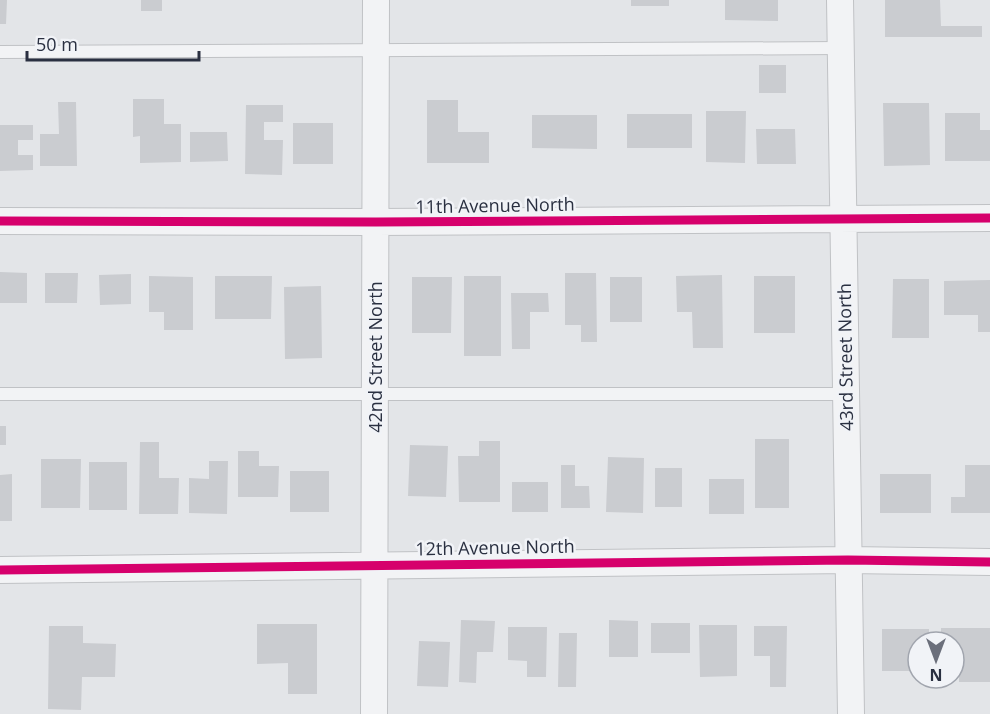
<svg xmlns="http://www.w3.org/2000/svg" width="990" height="714" font-family="'Open Sans',sans-serif">
<rect width="100%" height="100%" fill="#e3e5e8"/>
<path fill="#caccd0" d="M 0,0 L 7,0 L 6,24 L 0,24 Z
M 141,0 L 162,0 L 162,11 L 141,11 Z
M 631,0 L 669,0 L 669,6 L 631,6 Z
M 725,0 L 778,0 L 778,21 L 725,20 Z
M 885,0 L 940,0 L 941,26 L 982,26 L 982,37 L 885,37 Z
M 759,65 L 786,65 L 786,93 L 759,93 Z
M 133,99 L 164,99 L 164,124 L 181,124 L 181,162 L 140,163 L 140,136 L 133,137 Z
M 427,100 L 458,100 L 458,132 L 489,132 L 489,163 L 427,163 Z
M 58,102 L 76,102 L 77,166 L 40,166 L 40,134 L 59,134 Z
M 883,103 L 929,103 L 930,165 L 884,166 Z
M 246,105 L 283,105 L 283,122 L 264,122 L 264,140 L 283,140 L 282,175 L 245,174 Z
M 706,111 L 746,111 L 745,163 L 706,162 Z
M 945,113 L 980,113 L 980,130 L 990,130 L 990,161 L 945,161 Z
M 627,114 L 692,114 L 692,148 L 627,148 Z
M 532,115 L 597,115 L 597,149 L 532,148 Z
M 293,123 L 333,123 L 333,164 L 293,164 Z
M 0,125 L 33,125 L 33,140 L 18,140 L 18,155 L 33,155 L 33,170 L 0,171 Z
M 756,129 L 795,129 L 796,164 L 757,164 Z
M 190,132 L 227,132 L 228,161 L 190,162 Z
M 0,272 L 27,273 L 27,303 L 0,303 Z
M 45,273 L 78,273 L 77,303 L 45,303 Z
M 565,273 L 596,273 L 597,342 L 581,342 L 581,325 L 565,325 Z
M 131,274 L 131,304 L 100,305 L 99,275 Z
M 722,275 L 723,348 L 693,348 L 692,312 L 677,312 L 676,276 Z
M 149,276 L 193,277 L 193,330 L 164,330 L 164,312 L 149,312 Z
M 215,276 L 272,276 L 271,319 L 215,319 Z
M 464,276 L 501,276 L 501,356 L 464,356 Z
M 754,276 L 795,276 L 795,333 L 754,333 Z
M 412,277 L 452,277 L 451,333 L 412,333 Z
M 610,277 L 642,277 L 642,322 L 610,322 Z
M 893,279 L 929,279 L 929,338 L 892,338 Z
M 990,280 L 990,332 L 978,332 L 978,315 L 944,315 L 944,281 Z
M 321,286 L 322,358 L 285,359 L 284,287 Z
M 511,293 L 548,293 L 549,312 L 530,312 L 530,349 L 512,349 Z
M 0,426 L 6,426 L 6,445 L 0,445 Z
M 755,439 L 789,439 L 789,508 L 755,508 Z
M 479,441 L 500,441 L 500,502 L 459,502 L 458,456 L 479,456 Z
M 140,442 L 159,442 L 159,478 L 179,478 L 178,514 L 139,514 Z
M 410,445 L 448,446 L 446,497 L 408,496 Z
M 238,451 L 259,451 L 259,466 L 279,466 L 278,497 L 238,497 Z
M 608,457 L 644,458 L 643,513 L 606,512 Z
M 41,459 L 81,459 L 80,508 L 41,508 Z
M 209,461 L 228,461 L 227,514 L 189,513 L 189,478 L 209,479 Z
M 89,462 L 127,462 L 127,510 L 89,510 Z
M 561,465 L 575,465 L 575,486 L 589,486 L 590,508 L 561,508 Z
M 965,465 L 990,465 L 990,513 L 951,513 L 951,497 L 965,497 Z
M 655,468 L 682,468 L 682,507 L 655,507 Z
M 290,471 L 329,471 L 329,512 L 290,512 Z
M 12,474 L 12,521 L 0,521 L 0,475 Z
M 880,474 L 931,474 L 931,513 L 880,513 Z
M 709,479 L 744,479 L 744,514 L 709,514 Z
M 512,482 L 548,482 L 548,512 L 512,512 Z
M 461,620 L 495,621 L 493,652 L 477,652 L 476,683 L 459,682 Z
M 609,620 L 638,621 L 638,657 L 609,657 Z
M 651,623 L 690,623 L 690,653 L 651,653 Z
M 257,624 L 317,624 L 317,694 L 288,694 L 288,663 L 257,664 Z
M 699,625 L 737,625 L 737,676 L 700,677 Z
M 49,626 L 83,626 L 83,643 L 116,644 L 115,677 L 82,677 L 81,710 L 48,709 Z
M 754,626 L 787,626 L 786,687 L 770,687 L 770,656 L 754,656 Z
M 508,627 L 547,627 L 546,677 L 527,677 L 527,661 L 508,660 Z
M 941,628 L 990,628 L 990,682 L 959,682 L 959,664 L 954,664 L 954,642 L 941,642 Z
M 882,629 L 929,629 L 929,642 L 918,642 L 918,671 L 882,671 Z
M 559,633 L 577,633 L 576,687 L 558,687 Z
M 419,641 L 450,642 L 448,687 L 417,686 Z"/>
<g fill="none" stroke-linecap="round" stroke-linejoin="round">
<defs>
<path id="lane" d="M 0,52 L 841,48
M 0,394 L 846,394"/>
<path id="street" d="M 840,0 L 851,714
M 0,221 L 376,222 L 990,218
M 0,570 L 848,560 L 990,562
M 374,714 L 376,0"/>
</defs>
<use href="#lane" stroke="#c0c2c5" stroke-width="14"/>
<use href="#street" stroke="#c0c2c5" stroke-width="28"/>
<use href="#lane" stroke="#f2f3f5" stroke-width="12"/>
<use href="#street" stroke="#f2f3f5" stroke-width="26"/>
<defs>
<path id="cycleway" d="M 0,221 L 376,222 L 990,218
M 0,570 L 848,560 L 990,562"/>
</defs>
<use href="#cycleway" stroke="#f1f3f7" stroke-width="13"/>
<use href="#cycleway" stroke="#d6006c" stroke-width="9"/>
</g>
<g text-anchor="middle" dominant-baseline="central" stroke-width="5" stroke-linejoin="round" paint-order="stroke">
<g font-size="18" fill="#2a3041" stroke="#f1f3f7">
<text transform="translate(495 205) rotate(-1)">11th Avenue North</text>
<text transform="translate(375 357) rotate(-90)">42nd Street North</text>
<text transform="translate(845 357) rotate(-91)">43rd Street North</text>
<text transform="translate(495 547) rotate(-1)">12th Avenue North</text>
</g>
</g>
<g transform="translate(936 660) rotate(180)"><circle r="28" fill="#f1f3f7" stroke="#a1a5ae" stroke-width="1.5"/>
<path d="M0-4.5L10 22L0 15L-10 22Z" fill="#6b6f7b"/>
<text y="-9" font-size="16" font-weight="bold" text-anchor="middle" fill="#2a3041">N</text>
</g>
<path d="M27 51v9h172v-9" fill="none" stroke="#2a3041" stroke-width="3"/>
<text x="36" y="51" font-size="18" fill="#2a3041" stroke="#f1f3f7" stroke-width="4.5" paint-order="stroke">50 m</text>
</svg>
